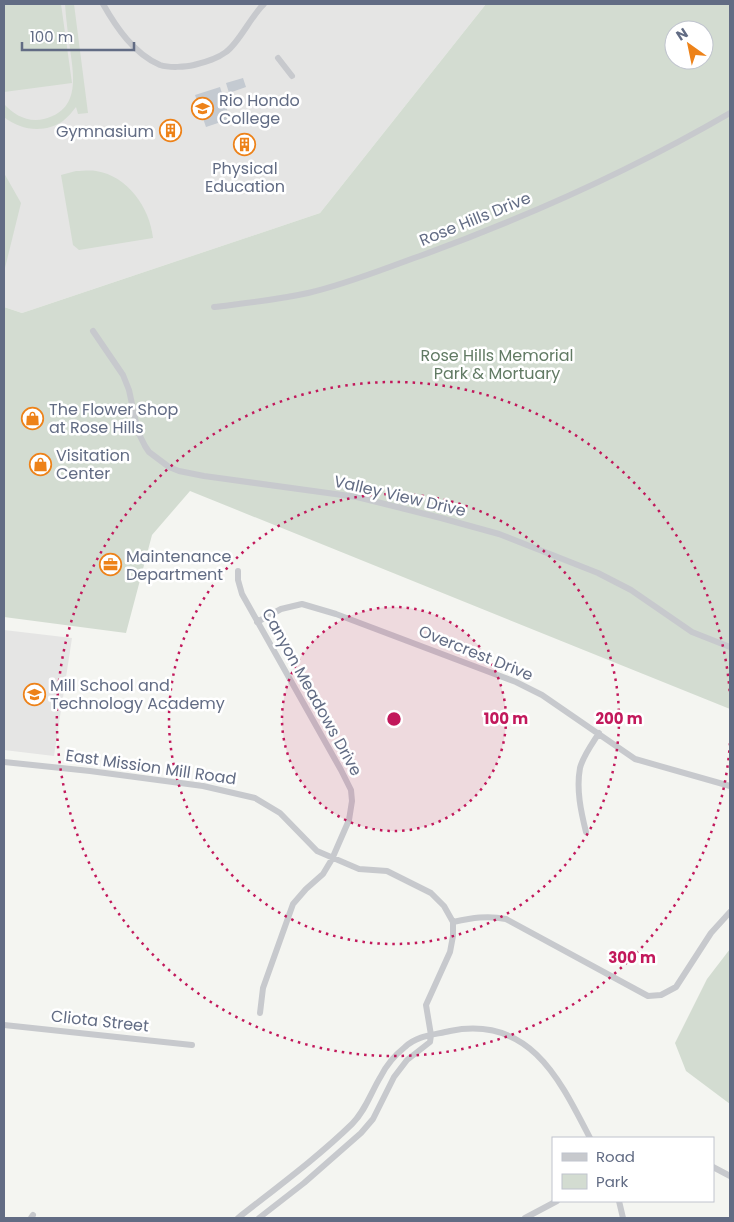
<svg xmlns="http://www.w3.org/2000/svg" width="734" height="1222" font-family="Poppins,sans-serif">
<rect width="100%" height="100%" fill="#f4f5f1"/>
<path fill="#e5e5e4" d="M 4,4 L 486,4 L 320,213 L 22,313 L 4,307 Z
M 4,630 L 72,638 L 54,756 L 4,750 Z"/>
<path fill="#d3dcd1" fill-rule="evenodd" d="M 4,4 L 61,4 L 72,83 L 4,92 Z
M 65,4 L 74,4 L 88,113 L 78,114 L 76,107 C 72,112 68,117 63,121 C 44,134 20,130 4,117 L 4,104 C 14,115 28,123 44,119 C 80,110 74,77 70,49 C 68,34 66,19 65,4 Z
M 486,4 L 730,4 L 730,709 L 190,491 L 152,535 L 126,633 L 4,617 L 4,307 L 22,313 L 320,213 ZM 674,30 L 704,30 L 704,60 L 674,60 Z
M 76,171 C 82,171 90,170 96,171 C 128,176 150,208 153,238 L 79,250 L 73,245 L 61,175 Z
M 4,173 L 21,203 L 4,272 Z
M 730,949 L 730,1104 L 686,1071 L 675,1043 L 707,979 Z"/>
<path fill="#c4cad1" d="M 243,78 L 246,87 L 229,93 L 226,83 Z
M 220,87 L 230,119 L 206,127 L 195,95 Z"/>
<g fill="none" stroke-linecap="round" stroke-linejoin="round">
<path stroke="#c7c9cd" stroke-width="6" d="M 103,4 C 116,27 134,54 160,65 C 169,68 186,67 194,65 C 205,62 217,59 226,52 C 239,43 251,16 264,4
M 278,58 L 292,76
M 214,307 C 246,303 277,300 308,293 C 347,284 383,269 420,256 C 527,217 632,170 730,113
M 93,331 L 123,375 L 129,390 L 138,432 L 145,446 L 149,452 L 169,467 L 179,471 L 204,476 L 357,497 L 441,518 L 499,534 L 598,573 L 631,590 L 692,632 L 730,647
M 238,571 L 238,580 L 242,594 L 341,770 L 351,790 L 352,801 L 349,820 L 332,859 L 323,874 L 306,889 L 293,904 L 263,988 L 260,1013
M 257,622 L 281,609 L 302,604 L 336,614 L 516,682 L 542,695 L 635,759 L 730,786
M 4,762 L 90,771 L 203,786 L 255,798 L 280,813 L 317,851 L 359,869 L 387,871 L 431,893 L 444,906 L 453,922 L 453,936 L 450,952 L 426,1005 L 431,1035
M 586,832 C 581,812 576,789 580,768 C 583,756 592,744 599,733
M 453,922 C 472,918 487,915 506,919 L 648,996 L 661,995 L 676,987 L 711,933 L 730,912
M 4,1025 L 192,1045
M 713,1167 L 730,1176
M 619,1201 L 623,1218
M 31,1218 L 33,1215
M 238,1218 C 276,1188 317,1158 352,1124 C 366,1110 371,1092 381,1076 C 387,1064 395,1055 405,1047 C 418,1035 434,1035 450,1031 C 530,1015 560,1080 590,1138
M 259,1218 L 304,1183 L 361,1133 L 373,1119 L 394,1077 L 407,1060 L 430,1042 L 431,1035
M 525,1218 L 557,1201"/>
</g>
<circle cx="394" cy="719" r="112" fill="#c2185b" fill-opacity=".12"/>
<g fill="none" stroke="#c2185b" stroke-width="2.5" stroke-dasharray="2.5 5">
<circle cx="394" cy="719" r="112"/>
<circle cx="394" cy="719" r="225"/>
<path d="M730 743A337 337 0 1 1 730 695"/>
</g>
<defs>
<symbol id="university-ring" viewBox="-11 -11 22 22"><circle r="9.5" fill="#fff" stroke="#ed8219" stroke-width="1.5"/><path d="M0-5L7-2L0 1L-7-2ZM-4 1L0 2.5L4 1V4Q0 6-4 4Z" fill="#ed8219"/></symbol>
<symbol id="building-ring" viewBox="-11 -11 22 22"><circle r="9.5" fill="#fff" stroke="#ed8219" stroke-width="1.5"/><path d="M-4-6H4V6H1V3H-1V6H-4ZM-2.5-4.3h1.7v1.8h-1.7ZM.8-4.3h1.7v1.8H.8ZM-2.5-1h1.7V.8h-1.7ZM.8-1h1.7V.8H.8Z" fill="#ed8219"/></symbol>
<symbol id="shop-ring" viewBox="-11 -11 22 22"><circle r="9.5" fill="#fff" stroke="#ed8219" stroke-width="1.5"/><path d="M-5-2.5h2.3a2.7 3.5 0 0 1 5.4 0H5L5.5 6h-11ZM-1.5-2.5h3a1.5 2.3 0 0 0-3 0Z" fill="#ed8219"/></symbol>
<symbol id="office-ring" viewBox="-11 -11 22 22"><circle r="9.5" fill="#fff" stroke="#ed8219" stroke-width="1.5"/><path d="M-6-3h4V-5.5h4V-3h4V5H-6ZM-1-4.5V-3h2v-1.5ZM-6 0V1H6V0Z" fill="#ed8219"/></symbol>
<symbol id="school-ring" viewBox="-11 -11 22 22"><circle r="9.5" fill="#fff" stroke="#ed8219" stroke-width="1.5"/><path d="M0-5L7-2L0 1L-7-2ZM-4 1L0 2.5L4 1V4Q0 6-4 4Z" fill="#ed8219"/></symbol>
</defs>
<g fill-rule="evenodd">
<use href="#university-ring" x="190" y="96" width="25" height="25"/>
<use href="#building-ring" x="158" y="118" width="25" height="25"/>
<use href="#building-ring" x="232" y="132" width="25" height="25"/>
<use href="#shop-ring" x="20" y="406" width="25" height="25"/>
<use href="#shop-ring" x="28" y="452" width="25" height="25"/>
<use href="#office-ring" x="98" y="552" width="25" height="25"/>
<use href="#school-ring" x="22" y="682" width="25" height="25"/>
</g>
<g text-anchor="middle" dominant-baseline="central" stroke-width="5" stroke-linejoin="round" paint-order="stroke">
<g font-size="16" fill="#626c84" stroke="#fff" text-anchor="start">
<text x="219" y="100">Rio Hondo<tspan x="219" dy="18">College</tspan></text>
<text x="154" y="131" text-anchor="end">Gymnasium</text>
<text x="245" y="168" text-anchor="middle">Physical<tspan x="245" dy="18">Education</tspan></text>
<text x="49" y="409">The Flower Shop<tspan x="49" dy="18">at Rose Hills</tspan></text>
<text x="56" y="455">Visitation<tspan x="56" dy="18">Center</tspan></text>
<text x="126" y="556">Maintenance<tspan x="126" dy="18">Department</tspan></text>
<text x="50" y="685">Mill School and<tspan x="50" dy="18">Technology Academy</tspan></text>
</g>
<g font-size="16" fill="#626c84" stroke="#fff">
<text transform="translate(475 219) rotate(-22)">Rose Hills Drive</text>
<text transform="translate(400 496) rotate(13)">Valley View Drive</text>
<text transform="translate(476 653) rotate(22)">Overcrest Drive</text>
<text transform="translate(312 692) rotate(61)">Canyon Meadows Drive</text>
<text transform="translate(151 767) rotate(8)">East Mission Mill Road</text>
<text transform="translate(100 1021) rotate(6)">Cliota Street</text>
</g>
<g font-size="16" fill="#617a63" stroke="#fff">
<text x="497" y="355">Rose Hills Memorial<tspan x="497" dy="18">Park &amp; Mortuary</tspan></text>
</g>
</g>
<circle cx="394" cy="719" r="8" fill="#c2185b" stroke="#fff" stroke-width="2.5"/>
<g font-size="15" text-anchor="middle" font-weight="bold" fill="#c2185b" stroke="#fff" stroke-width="5" stroke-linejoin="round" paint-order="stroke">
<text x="506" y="724">100 m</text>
<text x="619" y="724">200 m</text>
<text x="632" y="963">300 m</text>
</g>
<rect width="734" height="1222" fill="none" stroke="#626c84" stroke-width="10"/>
<rect x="552" y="1137" width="162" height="65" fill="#ffffff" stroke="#c0c4ce"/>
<rect x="562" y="1153" width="25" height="8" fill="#c7c9cd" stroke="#c0c4ce"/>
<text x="596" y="1162" font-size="15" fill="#626c84">Road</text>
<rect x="562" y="1174" width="25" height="15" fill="#d3dcd1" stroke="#c0c4ce"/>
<text x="596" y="1187" font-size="15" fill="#626c84">Park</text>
<g transform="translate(689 45) rotate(327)"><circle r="24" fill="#ffffff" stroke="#c0c4ce"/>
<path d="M0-4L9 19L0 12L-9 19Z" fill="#ed8219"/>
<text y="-8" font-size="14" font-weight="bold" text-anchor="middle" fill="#626c84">N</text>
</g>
<path d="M22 42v8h112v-8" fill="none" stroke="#626c84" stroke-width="2.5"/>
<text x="30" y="42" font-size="15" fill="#626c84" stroke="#ffffff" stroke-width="4" paint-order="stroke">100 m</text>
</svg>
